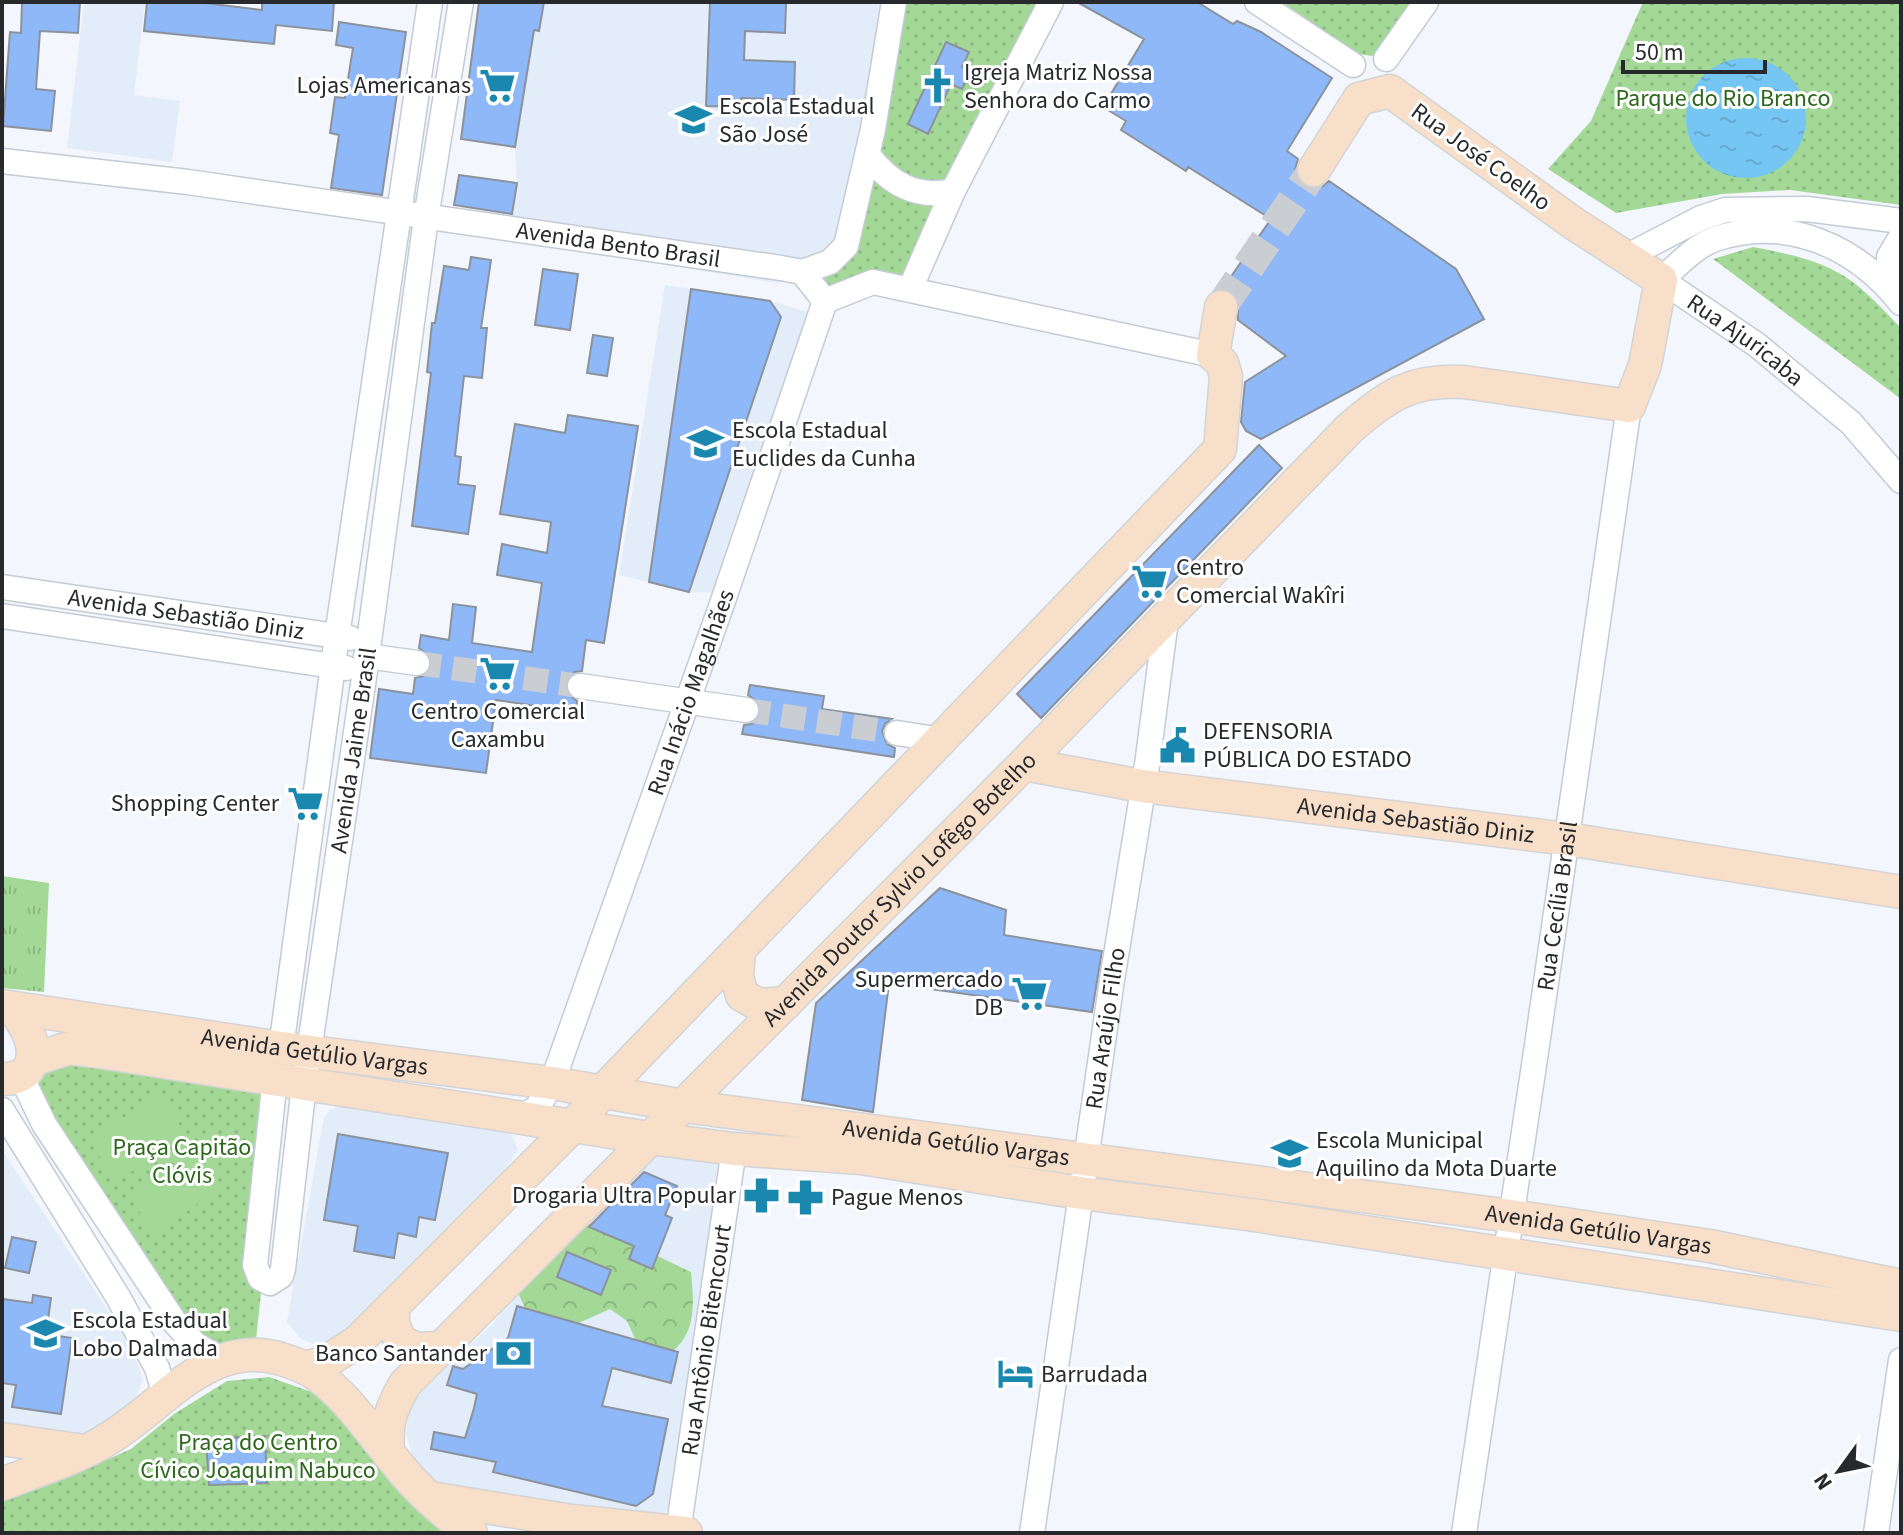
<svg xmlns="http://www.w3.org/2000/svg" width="1903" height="1535" font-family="'Source Sans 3',sans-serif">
<defs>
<pattern id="grass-tufts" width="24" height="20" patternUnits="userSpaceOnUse" patternTransform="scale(2)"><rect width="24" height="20" fill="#a3d896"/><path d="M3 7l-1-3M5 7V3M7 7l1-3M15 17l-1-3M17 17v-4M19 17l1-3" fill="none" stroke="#8cb982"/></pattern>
<pattern id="forest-crowns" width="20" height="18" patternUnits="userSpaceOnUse" patternTransform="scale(2)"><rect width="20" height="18" fill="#a3d896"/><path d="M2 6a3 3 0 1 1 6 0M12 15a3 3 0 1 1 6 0" fill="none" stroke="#8cb982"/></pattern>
<pattern id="park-dots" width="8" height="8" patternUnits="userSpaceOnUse" patternTransform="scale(2)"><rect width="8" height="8" fill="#a3d896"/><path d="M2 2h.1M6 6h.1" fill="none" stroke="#8cb982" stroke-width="1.8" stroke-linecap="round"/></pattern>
<pattern id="water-ripples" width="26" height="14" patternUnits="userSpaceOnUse" patternTransform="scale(2)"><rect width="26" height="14" fill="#76c6f3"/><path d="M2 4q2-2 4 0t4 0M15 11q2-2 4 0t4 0" fill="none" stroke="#66aad1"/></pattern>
</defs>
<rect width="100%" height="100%" fill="#f3f7fd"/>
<path fill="#e3ecf9" d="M 84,2 L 145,2 L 134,95 L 180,101 L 172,162 L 67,148 Z
M 544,2 L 886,2 L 848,214 L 827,267 L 776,283 L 660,264 L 509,235 L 517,183 L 515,147 L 534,30 L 539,30 Z
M 665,285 L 770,301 L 815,314 L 721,593 L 689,592 L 619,575 Z
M 342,1105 L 510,1131 L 518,1150 L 504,1171 L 397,1289 L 330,1348 L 318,1346 L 301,1339 L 287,1322 L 324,1117 L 331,1109 Z
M 684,1148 L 719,1163 L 723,1175 L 671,1506 L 661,1515 L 467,1496 L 430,1481 L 412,1455 L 406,1433 L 410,1406 L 430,1380 L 492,1325 L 517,1291 L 654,1155 Z
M 2,1150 L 131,1345 L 143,1379 L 132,1407 L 82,1440 L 2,1433 Z"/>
<path fill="url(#grass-tufts)" d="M 2,876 L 49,883 L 44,992 L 2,988 Z"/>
<path fill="url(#forest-crowns)" d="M 583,1221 L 691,1272 C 694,1302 697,1335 669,1354 L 636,1341 L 627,1321 L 610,1309 L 572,1326 L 527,1312 L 517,1291 Z"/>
<path fill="url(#park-dots)" d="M 886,2 L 1048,2 L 907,302 L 869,294 L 815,314 L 827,267 L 838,253 Z
M 1282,2 L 1416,2 L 1384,49 L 1372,56 L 1358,54 Z
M 1643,2 L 1901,2 L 1901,205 L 1790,190 L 1722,194 L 1616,213 L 1548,169 L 1591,121 Z
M 1753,247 C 1784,253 1817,259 1844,276 C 1865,289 1884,311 1901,328 L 1901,399 L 1713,259 Z
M 55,1053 L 283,1084 L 254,1359 L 188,1343 L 39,1121 L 28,1069 Z
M 269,1377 L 323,1396 L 450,1533 L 2,1533 L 2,1497 L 72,1475 L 131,1449 L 174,1414 L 227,1381 Z"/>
<path fill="#a3d896" d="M 161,1094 L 187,1137 L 115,1182 L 89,1139 Z
M 196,1150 L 221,1189 L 153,1233 L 128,1194 Z"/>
<path fill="url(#water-ripples)" d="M1686 118a60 60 0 1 1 120 0a60 60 0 1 1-120 0Z"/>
<path fill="#8fb8f8" stroke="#8c929b" stroke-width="2" d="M 22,2 L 80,2 L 78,33 L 40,31 L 36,89 L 55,91 L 51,131 L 3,126 L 10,32 L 21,33 Z
M 147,2 L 197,2 L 262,10 L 262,2 L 334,2 L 332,31 L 276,25 L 274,44 L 144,31 Z
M 479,2 L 544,2 L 539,31 L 534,30 L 515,147 L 461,139 Z
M 710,2 L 786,3 L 785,33 L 745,31 L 744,60 L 795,62 L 794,100 L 741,98 L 741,107 L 706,106 Z
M 1077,2 L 1197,2 L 1233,24 L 1237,21 L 1261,32 L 1332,78 L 1287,151 L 1298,159 L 1295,170 L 1298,179 L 1305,186 L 1314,189 L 1323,186 L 1329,181 L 1456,269 L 1484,319 L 1261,439 L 1246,431 L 1241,422 L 1245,382 L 1286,356 L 1238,320 L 1238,300 L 1232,292 L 1223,288 L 1271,219 L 1188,167 L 1186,171 L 1121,130 L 1126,121 L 1103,107 L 1144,39 Z
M 339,22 L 406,32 L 382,195 L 331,188 L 339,135 L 330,133 L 335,97 L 345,98 L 353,48 L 336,45 Z
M 946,42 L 969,52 L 962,67 L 970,71 L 962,89 L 951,84 L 928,134 L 908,124 Z
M 459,175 L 517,183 L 512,214 L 454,205 Z
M 471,257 L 491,260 L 481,328 L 487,328 L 482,378 L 464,376 L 455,456 L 461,457 L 458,484 L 475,486 L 468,534 L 412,526 L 431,373 L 427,372 L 432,323 L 435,323 L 444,266 L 469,270 Z
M 543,269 L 578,274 L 570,330 L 535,325 Z
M 691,289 L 770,301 L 781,317 L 689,592 L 649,582 Z
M 593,335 L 613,338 L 607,376 L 587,373 Z
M 568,415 L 638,426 L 604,643 L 586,640 L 582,671 L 574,672 L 565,683 L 566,692 L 577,701 L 576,712 L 496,700 L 486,773 L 370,758 L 379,689 L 413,694 L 415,678 L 423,676 L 432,666 L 430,657 L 419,648 L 421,635 L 449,640 L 453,604 L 476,607 L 472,643 L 532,652 L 542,583 L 497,575 L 502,544 L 547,553 L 551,522 L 500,514 L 515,424 L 565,433 Z
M 1259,445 L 1282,468 L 1041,718 L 1017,694 Z
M 750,685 L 824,696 L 822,709 L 892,719 L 885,724 L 882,731 L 887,744 L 895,748 L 894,757 L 742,734 L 744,725 L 752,724 L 761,713 L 760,704 L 748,695 Z
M 940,888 L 1006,910 L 1004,935 L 1102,951 L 1092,1012 L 889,983 L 873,1112 L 802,1100 L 816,1003 Z
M 338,1134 L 448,1153 L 435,1220 L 419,1217 L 416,1237 L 398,1233 L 394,1258 L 354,1251 L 358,1226 L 324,1220 Z
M 644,1172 L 677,1186 L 665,1215 L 672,1218 L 652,1269 L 629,1259 L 634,1246 L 589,1227 L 620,1195 L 625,1198 L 630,1186 Z
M 12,1237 L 36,1242 L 29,1273 L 5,1268 Z
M 567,1252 L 611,1270 L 601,1295 L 557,1277 Z
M 33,1295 L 51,1298 L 46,1334 L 72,1338 L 61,1414 L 12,1407 L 16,1385 L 2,1383 L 2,1299 L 32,1303 Z
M 517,1306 L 678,1352 L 671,1383 L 612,1368 L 602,1406 L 668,1419 L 653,1494 L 636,1506 L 493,1472 L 496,1462 L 431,1449 L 434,1432 L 465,1438 L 474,1408 L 477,1394 L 447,1385 L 453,1366 L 463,1369 L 508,1338 Z
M 265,1436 L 267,1483 L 209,1485 L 206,1439 Z"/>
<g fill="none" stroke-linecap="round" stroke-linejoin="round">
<path stroke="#caced3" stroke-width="24" stroke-dasharray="24 12" stroke-linecap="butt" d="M 417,663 L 580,686
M 746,710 L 897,733"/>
<path stroke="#caced3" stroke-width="32" stroke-dasharray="32 16" stroke-linecap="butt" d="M 1221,307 L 1314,170"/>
<defs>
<g id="minor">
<path d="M 1257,2 L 1353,65"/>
<path d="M 1386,59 L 1426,2"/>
<path d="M 868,155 C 890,184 916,199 953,191"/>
<path id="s1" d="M 2,161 L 188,182 L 781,268 L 802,272 L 825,301"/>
<path d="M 1626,257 L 1701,218 L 1725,210 L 1807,209 L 1901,221"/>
<path d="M 802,272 L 830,262 L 846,246 L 873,129 L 894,2"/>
<path d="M 1888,286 L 1889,257 L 1901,237"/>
<path d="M 910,289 L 953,191 L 1051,2"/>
<path d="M 825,301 L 873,282 L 1213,355"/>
<path id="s2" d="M 1901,303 C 1856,246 1787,215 1715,239 C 1695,246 1677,266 1661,280 L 1757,345 L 1851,423 L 1901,481"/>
<path id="s3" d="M 2,587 L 350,638"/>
<path d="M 2,616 L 346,668"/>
<path d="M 366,656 L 417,663"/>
<path d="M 580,686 L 746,710"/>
<path d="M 897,733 L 942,740"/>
<path d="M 281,1048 L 337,636 L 430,2"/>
<path d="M 20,1074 L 44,1124 L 176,1324 L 195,1344 L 222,1360"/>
<path id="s4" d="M 275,1079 L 255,1265 L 260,1278 L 270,1283 L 281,1276 L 283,1269 L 304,1085 L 365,671 L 426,218 L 461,2"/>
<path d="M 2,1110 L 118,1297 L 157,1368 L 165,1396"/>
<path id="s5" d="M 521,1117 L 537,1108 L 552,1083 L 723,601 L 825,301"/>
<path id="s6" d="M 678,1532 L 734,1149"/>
<path id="s7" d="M 1032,1533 L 1112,980 L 1147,765 L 1166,620"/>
<path id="s8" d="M 1464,1533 L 1537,1045 L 1629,406"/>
<path d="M 1876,1533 L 1901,1360"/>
</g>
<g id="major">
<path id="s9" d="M 1024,764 L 1142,786 L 1567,839 L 1901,892"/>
<path d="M 739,950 L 737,977 L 742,995 L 759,1005 L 786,1003"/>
<path id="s10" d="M 2,1006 L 281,1048 L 552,1083 L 684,1106 L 1511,1216 L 1710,1246 L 1901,1286"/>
<path d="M 32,1060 L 69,1048 L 101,1052 L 650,1138 L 734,1149 L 861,1158 L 1081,1193 L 1254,1215 L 1901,1315"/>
<path d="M 2,1079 C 49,1079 34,1029 11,1008"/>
<path d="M 393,1306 L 393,1323 L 400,1341 L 416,1349 L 440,1348"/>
<path d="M 309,1367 L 327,1361 L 357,1342 L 574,1125 L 604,1090 L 1220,449 L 1226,376 L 1222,363 L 1213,355 L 1221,307"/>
<path d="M 2,1439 L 84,1451"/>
<path id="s11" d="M 388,1453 C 386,1423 390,1410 405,1384 L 1024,764 L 1350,428 C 1389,395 1411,379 1464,382 L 1629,406 L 1645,365 L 1661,280 L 1573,223 L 1390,91 L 1359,99 L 1314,170"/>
<path d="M 2,1484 C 38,1470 76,1459 108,1439 C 163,1406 210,1337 281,1359 C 309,1367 321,1376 342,1397 C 367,1423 387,1454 412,1481 C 429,1500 450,1517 471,1533"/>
<path d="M 430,1498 L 572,1521 L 686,1533"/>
</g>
</defs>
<use href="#minor" stroke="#c4cbd4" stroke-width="27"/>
<use href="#major" stroke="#d4d4d5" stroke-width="35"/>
<use href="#minor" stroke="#fff" stroke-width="24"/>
<use href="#major" stroke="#f7dfc9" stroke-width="32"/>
</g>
<defs>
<symbol id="supermarket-bare" viewBox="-9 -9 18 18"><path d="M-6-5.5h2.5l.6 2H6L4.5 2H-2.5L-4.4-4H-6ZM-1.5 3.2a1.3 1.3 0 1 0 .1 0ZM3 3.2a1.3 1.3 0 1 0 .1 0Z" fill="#1a87ae" stroke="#fff" stroke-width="2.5" paint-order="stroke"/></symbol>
<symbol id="church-bare" viewBox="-9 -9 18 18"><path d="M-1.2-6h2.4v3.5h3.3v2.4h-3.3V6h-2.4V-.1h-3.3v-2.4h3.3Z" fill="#1a87ae" stroke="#fff" stroke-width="2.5" paint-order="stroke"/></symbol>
<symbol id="school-bare" viewBox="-9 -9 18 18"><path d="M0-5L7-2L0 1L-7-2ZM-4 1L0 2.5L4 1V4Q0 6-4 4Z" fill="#1a87ae" stroke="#fff" stroke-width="2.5" paint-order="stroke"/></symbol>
<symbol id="civic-bare" viewBox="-9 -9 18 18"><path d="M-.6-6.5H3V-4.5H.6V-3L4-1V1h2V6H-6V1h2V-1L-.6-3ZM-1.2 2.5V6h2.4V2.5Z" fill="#1a87ae" stroke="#fff" stroke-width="2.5" paint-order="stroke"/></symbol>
<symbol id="pharmacy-bare" viewBox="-9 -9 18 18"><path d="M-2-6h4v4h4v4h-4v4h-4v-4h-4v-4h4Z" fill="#1a87ae" stroke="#fff" stroke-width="2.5" paint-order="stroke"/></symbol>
<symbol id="bank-bare" viewBox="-9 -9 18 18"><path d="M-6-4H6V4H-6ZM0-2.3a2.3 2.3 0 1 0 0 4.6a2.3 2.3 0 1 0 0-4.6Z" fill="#1a87ae" stroke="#fff" stroke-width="2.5" paint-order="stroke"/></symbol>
<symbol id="hotel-bare" viewBox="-9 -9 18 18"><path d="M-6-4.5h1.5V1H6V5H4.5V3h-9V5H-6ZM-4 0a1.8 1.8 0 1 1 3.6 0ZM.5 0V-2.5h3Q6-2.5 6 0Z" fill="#1a87ae" stroke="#fff" stroke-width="2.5" paint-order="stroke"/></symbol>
</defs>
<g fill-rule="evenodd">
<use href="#supermarket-bare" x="472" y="60" width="51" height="51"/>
<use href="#church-bare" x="912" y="60" width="51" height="51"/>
<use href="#school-bare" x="668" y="94" width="51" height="51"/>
<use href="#school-bare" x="680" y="418" width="51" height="51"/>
<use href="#supermarket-bare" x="1124" y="556" width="51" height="51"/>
<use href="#supermarket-bare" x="472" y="648" width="51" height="51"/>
<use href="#civic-bare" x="1152" y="720" width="51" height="51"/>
<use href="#supermarket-bare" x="280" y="778" width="51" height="51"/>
<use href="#supermarket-bare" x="1004" y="968" width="51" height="51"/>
<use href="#school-bare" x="1264" y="1128" width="51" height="51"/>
<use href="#pharmacy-bare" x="736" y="1170" width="51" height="51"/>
<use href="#pharmacy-bare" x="780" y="1172" width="51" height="51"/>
<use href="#school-bare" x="20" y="1308" width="51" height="51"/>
<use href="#bank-bare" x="488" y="1328" width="51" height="51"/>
<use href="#hotel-bare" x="990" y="1348" width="51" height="51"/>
</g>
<g text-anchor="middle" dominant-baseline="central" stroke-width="6" stroke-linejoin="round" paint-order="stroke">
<g font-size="24" fill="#27292d" stroke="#fff" text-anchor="start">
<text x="964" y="72">Igreja Matriz Nossa<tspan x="964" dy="28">Senhora do Carmo</tspan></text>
<text x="471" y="85" text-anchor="end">Lojas Americanas</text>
<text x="719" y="106">Escola Estadual<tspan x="719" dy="28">São José</tspan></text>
<text x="732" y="430">Escola Estadual<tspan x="732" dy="28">Euclides da Cunha</tspan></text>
<text x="1176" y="567">Centro<tspan x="1176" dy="28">Comercial Wakîri</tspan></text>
<text x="498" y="711" text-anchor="middle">Centro Comercial<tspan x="498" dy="28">Caxambu</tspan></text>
<text x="1203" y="731">DEFENSORIA<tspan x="1203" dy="28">PÚBLICA DO ESTADO</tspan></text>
<text x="279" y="803" text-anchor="end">Shopping Center</text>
<text x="1003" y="979" text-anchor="end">Supermercado<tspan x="1003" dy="28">DB</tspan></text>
<text x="1316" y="1140">Escola Municipal<tspan x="1316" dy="28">Aquilino da Mota Duarte</tspan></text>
<text x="736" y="1195" text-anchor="end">Drogaria Ultra Popular</text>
<text x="831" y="1197">Pague Menos</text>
<text x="72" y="1320">Escola Estadual<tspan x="72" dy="28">Lobo Dalmada</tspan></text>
<text x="487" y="1353" text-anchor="end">Banco Santander</text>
<text x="1041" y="1374">Barrudada</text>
</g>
<g font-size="24" fill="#2c681a" stroke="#fff">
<text x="1723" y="98">Parque do Rio Branco</text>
<text x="182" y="1147">Praça Capitão<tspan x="182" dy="28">Clóvis</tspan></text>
<text x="258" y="1442">Praça do Centro<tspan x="258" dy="28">Cívico Joaquim Nabuco</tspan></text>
</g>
<g font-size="24" fill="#27292d" stroke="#fff">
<text transform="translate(1481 157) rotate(36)">Rua José Coelho</text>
<text stroke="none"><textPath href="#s1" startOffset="622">Avenida Bento Brasil</textPath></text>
<text stroke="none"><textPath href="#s2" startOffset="382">Rua Ajuricaba</textPath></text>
<text stroke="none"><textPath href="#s3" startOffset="186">Avenida Sebastião Diniz</textPath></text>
<text stroke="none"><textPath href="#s5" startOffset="462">Rua Inácio Magalhães</textPath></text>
<text stroke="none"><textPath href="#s4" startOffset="756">Avenida Jaime Brasil</textPath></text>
<text stroke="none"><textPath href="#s9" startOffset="396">Avenida Sebastião Diniz</textPath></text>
<text stroke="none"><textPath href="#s11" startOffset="772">Avenida Doutor Sylvio Lofêgo Botelho</textPath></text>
<text stroke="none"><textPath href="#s8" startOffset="634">Rua Cecília Brasil</textPath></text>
<text stroke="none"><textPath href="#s7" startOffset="510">Rua Araújo Filho</textPath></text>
<text stroke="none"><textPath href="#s10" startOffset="316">Avenida Getúlio Vargas</textPath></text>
<text stroke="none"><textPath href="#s10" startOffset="964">Avenida Getúlio Vargas</textPath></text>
<text stroke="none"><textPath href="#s10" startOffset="1612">Avenida Getúlio Vargas</textPath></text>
<text stroke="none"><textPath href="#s6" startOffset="194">Rua Antônio Bitencourt</textPath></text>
</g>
</g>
<rect width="1903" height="1535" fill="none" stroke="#27292d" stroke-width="8"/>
<g transform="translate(1839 1471) rotate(237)" stroke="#ffffff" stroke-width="6" paint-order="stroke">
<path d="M0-6L14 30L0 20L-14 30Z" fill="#27292d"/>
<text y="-12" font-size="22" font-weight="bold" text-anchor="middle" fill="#27292d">N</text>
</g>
<path d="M1623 60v12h142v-12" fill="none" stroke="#27292d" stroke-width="4"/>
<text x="1635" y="60" font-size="24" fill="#27292d" stroke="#ffffff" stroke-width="6" paint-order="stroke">50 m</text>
</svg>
